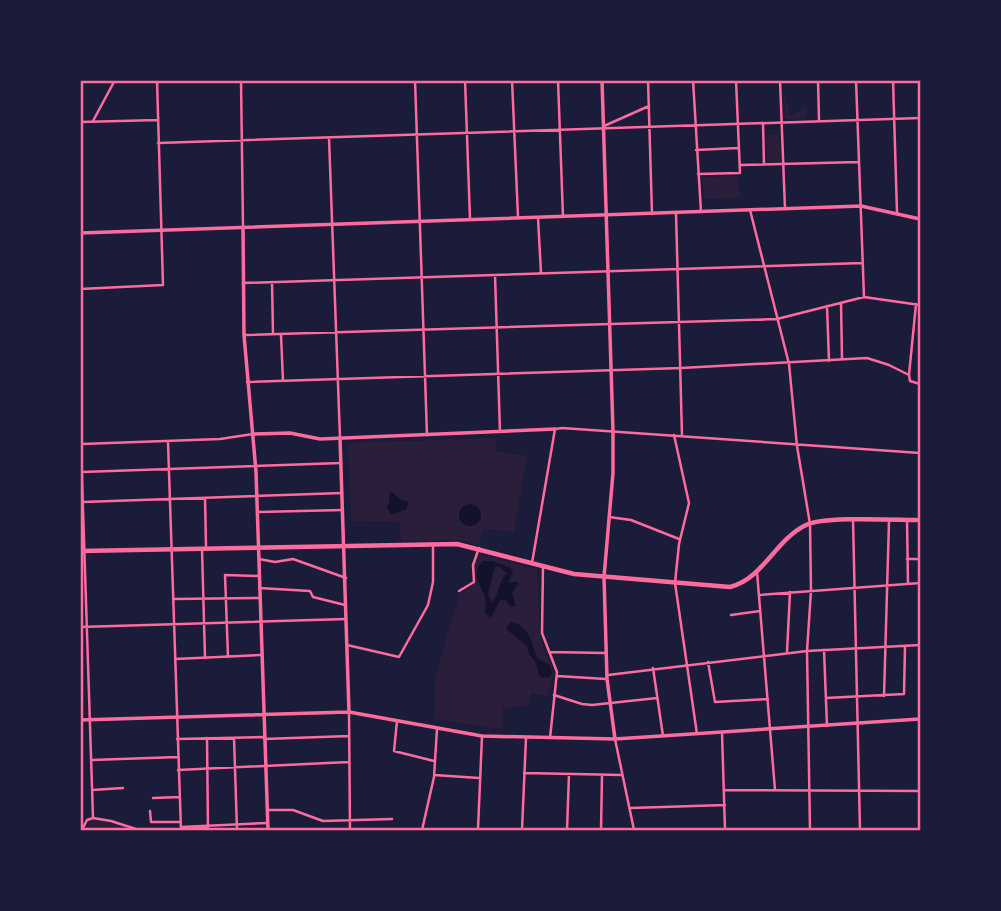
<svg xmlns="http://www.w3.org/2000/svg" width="1001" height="911" font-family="Rubik,sans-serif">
<rect width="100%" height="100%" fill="#1b1b3a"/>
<path fill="#2a1e3b" d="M 784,98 L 786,98 L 790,115 L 797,113 L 803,108 L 808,108 L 804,119 L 785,119 Z
M 780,134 L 781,162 L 767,162 L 766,135 Z
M 738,176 L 740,198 L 704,199 L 702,177 Z
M 497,438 L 496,451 L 527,456 L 514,532 L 484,529 L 479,545 L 459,540 L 401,541 L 399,522 L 351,521 L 348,445 L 351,443 Z
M 479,555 L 537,569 L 540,637 L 554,674 L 547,696 L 531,693 L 528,706 L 503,708 L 502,729 L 434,719 L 435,677 L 459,595 L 476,582 L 475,564 Z
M 94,820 L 108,822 L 134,830 L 85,830 L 89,822 Z"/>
<path fill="#12122b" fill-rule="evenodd" d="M 390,491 L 400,499 L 408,502 L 407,509 L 391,515 L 387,507 L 389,502 Z
M459 515a11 11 0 1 1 22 0a11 11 0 1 1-22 0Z
M 483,561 L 493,561 L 511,568 L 513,573 L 508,582 L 519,582 L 512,594 L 516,606 L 511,607 L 505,600 L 500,600 L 491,618 L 485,612 C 485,606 487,599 484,594 C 479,583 471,572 483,561 ZM 495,567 L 500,567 L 507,573 C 498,581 500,596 491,602 L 488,594 Z
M 511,622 C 529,625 532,644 537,658 L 550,665 L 552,673 L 550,677 L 543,678 L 539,675 L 535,661 L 529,654 L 527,646 L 506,629 L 506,627 Z"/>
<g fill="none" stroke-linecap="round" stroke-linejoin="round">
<path stroke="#ff6b9d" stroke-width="2.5" d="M 241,80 L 243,227
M 415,80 L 427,435
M 465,80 L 470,219
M 512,80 L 518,217
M 558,80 L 563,217
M 648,80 L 652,214
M 693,80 L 701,212
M 780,80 L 785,209
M 818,80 L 819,119
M 856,80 L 864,297
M 893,80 L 897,213
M 93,121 L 115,80
M 80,122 L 158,120
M 763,123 L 764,164
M 604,126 L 649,106
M 329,138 L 340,438
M 158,143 L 920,118
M 696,150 L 738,148
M 740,165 L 859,162
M 698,174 L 740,173 L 736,80
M 750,210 L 789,364 L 797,446 L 810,524 L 811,591 L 807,651 L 810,830
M 676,213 L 682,436
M 538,218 L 541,273
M 495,275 L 500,432
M 272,282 L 273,334
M 243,283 L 863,263
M 80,289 L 163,285 L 157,80
M 841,303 L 842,359
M 916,304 L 909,375 L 910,381 L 920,384
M 827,306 L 829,361
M 245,335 L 777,319 L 864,297 L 920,305
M 281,335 L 283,381
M 247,382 L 681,368 L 867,358 L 889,365 L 909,375
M 80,417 L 93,818 L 111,821 L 139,830
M 674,435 L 689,503 L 679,544 L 675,583 L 697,734
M 168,442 L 181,830
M 82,444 L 220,439 L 253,434
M 82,472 L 341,463
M 205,498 L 206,547
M 83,502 L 342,493
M 259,512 L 343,510
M 609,517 L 631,520 L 679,539
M 853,520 L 860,830
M 907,520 L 908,584
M 202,549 L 205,658
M 259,559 L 275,562 L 293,559 L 346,578
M 907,559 L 920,559
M 532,563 L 555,429 L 562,428 L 920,453
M 543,566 L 542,633 L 557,672 L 550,738
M 757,572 L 775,790
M 259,588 L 310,591 L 313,597 L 345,605
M 459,591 L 474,582 L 473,565 L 479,548
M 760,595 L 920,583
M 173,599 L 260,598
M 731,615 L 760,611
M 80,627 L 346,619
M 347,645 L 399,657 L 428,605 L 433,582 L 433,544
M 824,650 L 827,726
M 549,652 L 606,653
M 787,652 L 790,592
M 228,657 L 225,575 L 259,576
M 175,659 L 261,655
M 708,662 L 715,702 L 768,699
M 653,668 L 663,736
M 608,675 L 807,651 L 920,645
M 557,676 L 606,679
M 554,695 L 582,704 L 592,705 L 657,698
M 884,696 L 889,521
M 826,698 L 904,694 L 905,646
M 349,712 L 350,830
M 397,721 L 394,751 L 434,761
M 722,733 L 725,830
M 207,738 L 208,830
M 234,738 L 237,830
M 177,739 L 264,737
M 264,739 L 349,736
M 615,739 L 634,830
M 92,760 L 178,757
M 178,770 L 349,762
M 524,773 L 622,775
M 434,775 L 479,778
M 92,790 L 123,788
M 724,790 L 920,791
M 153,798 L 180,797
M 631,808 L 725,805
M 268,810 L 293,810 L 323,821 L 392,819
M 150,811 L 151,822 L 181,822
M 181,827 L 267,823
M 478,829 L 482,736
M 82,830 L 87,820 L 93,818
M 422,830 L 434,777 L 437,729
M 459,830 L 542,830
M 522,830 L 526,738
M 567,830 L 569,774
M 601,830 L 602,775
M 706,830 L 724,830"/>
<path stroke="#ff6b9d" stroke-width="3.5" d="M 602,80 L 613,431 L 613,473 L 604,577 L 607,679 L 615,739
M 243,227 L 244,335 L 256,472 L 268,830
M 253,434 L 290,433 L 320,439 L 555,429
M 340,438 L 349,712
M 80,720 L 349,712 L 482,736 L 615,739 L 920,719"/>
<path stroke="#ff6b9d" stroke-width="3.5" d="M 80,233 L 861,206 L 920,219"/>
<path stroke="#ff6b9d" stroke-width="4.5" d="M 80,551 L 457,544 L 574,574 L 730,587 C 764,578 775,540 806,525 C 824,516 896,520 920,520"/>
</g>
<rect width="1001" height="911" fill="none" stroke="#1b1b3a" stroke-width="164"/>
<rect x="82" y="82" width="837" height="747" fill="none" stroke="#ff6b9d" stroke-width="2.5"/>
</svg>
